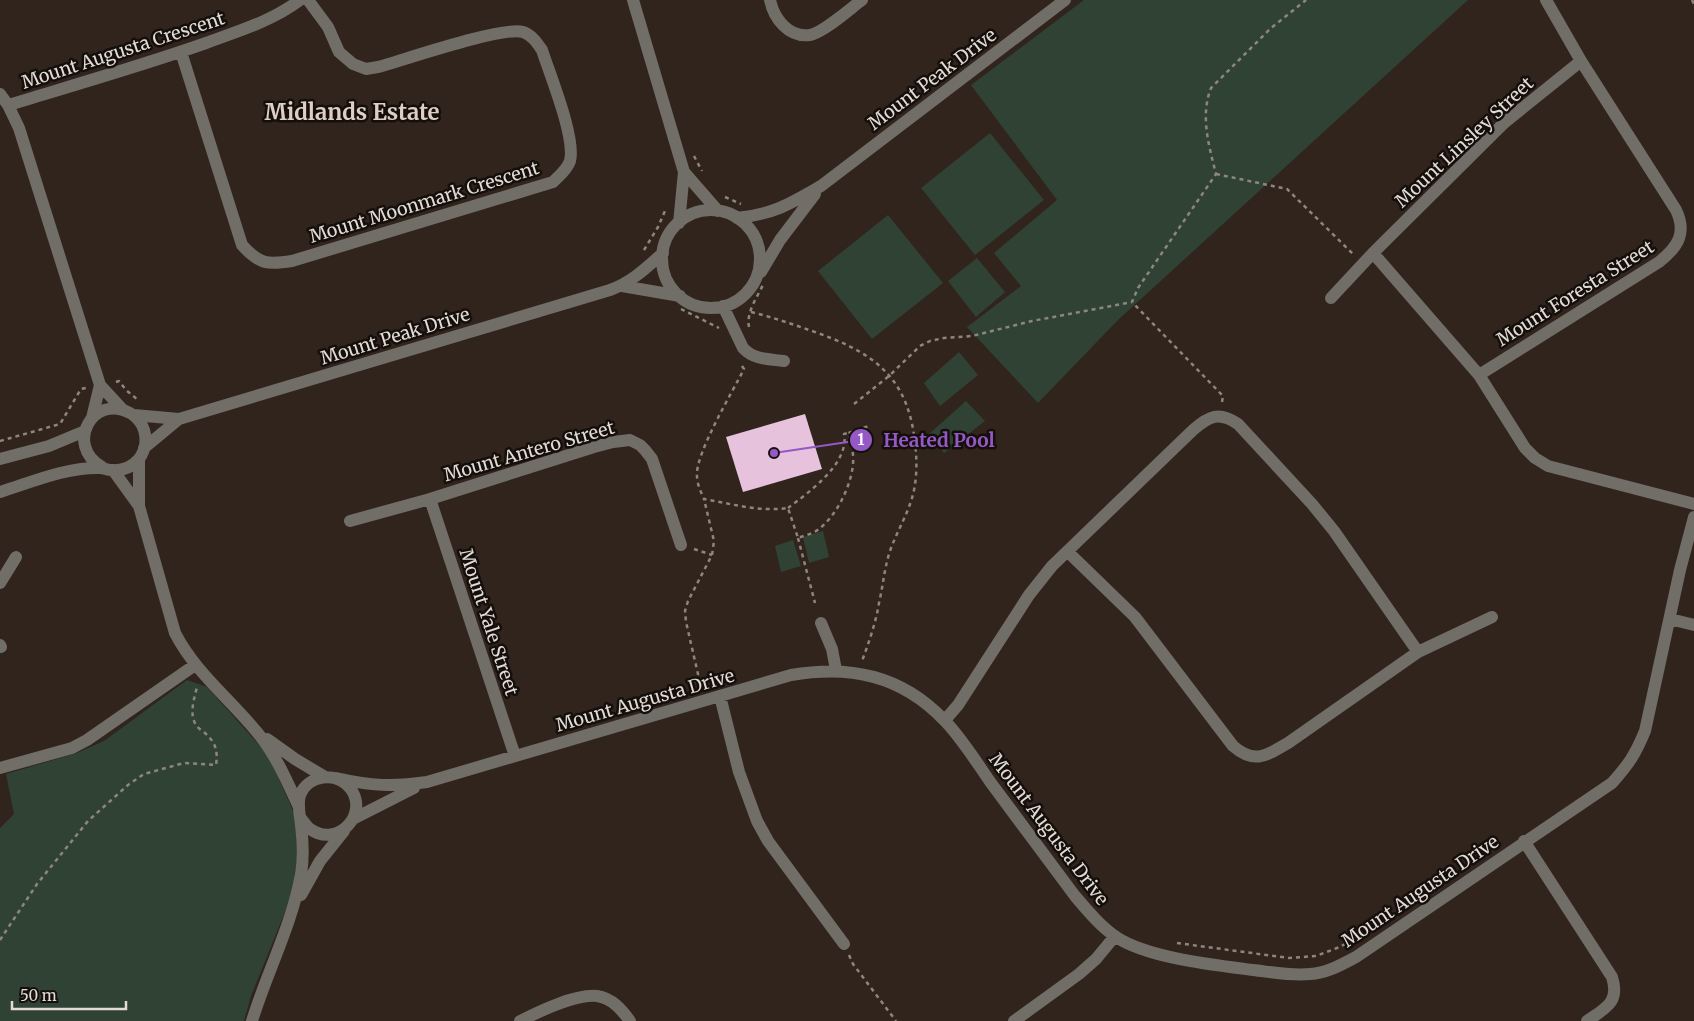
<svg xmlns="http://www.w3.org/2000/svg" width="1694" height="1021" font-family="Merriweather,serif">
<rect width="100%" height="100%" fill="#30241c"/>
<path fill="#304234" d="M 1084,0 L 1468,0 L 1118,320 L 1038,403 L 967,327 L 1021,286 L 994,253 L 1057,200 L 971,85 Z
M 990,133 L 1044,200 L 975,255 L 921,188 Z
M 888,215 L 943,283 L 872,339 L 818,271 Z
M 977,258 L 1005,292 L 976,317 L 948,281 Z
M 959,352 L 978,375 L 940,406 L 924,383 Z
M 966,401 L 985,421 L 944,453 L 929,434 Z
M 823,531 L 829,557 L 809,563 L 803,537 Z
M 793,540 L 801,566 L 781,572 L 775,546 Z
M 187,680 L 207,687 L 268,755 L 295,815 L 297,858 L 292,895 L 251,996 L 244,1021 L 0,1021 L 0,828 L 14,814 L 6,774 L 77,753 L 104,741 Z"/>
<path fill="#e6c2dd" d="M 805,414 L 822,469 L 743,492 L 726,437 Z"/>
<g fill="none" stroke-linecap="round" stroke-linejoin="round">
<path stroke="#8f857f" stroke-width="2.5" stroke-dasharray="4 4" stroke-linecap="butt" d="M 1692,0 L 1694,4
M 694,156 L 702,171
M 1216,174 L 1287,189 L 1353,254
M 725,197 L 741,204
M 644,250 L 658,227 L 665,211
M 681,309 L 719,328
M 751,312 C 772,317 792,324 812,331 C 867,350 905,372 914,435 C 917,455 918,478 912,498 C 906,518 895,535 889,554 C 884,571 883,586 879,603 C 876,622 869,642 862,661
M 749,327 C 746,313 757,297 763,285
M 742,366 L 744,369 C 733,391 695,454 697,476 C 697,484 701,492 704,499 C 732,504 759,512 788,508 L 798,538 C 805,535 813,534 819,529 C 837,515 851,486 853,464 C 854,454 851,442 848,433 L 869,426
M 116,382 L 119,381 L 126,390 L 138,400
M 1222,402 L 1223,396 L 1132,302 L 1138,288 L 1216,174 C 1209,146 1200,116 1211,88 L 1270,29 L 1306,0
M 854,404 L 889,376 L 920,346 L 930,341 L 944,338 L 972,336 L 1032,321 L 1132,302
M 0,441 L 60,424 L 81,389 L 86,388
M 788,508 C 808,493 850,463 844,434 L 848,433
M 798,538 L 815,603
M 694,549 L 712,555
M 692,690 L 698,674 L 686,622 L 685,611 L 688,601 L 712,555 L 714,541 L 704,499
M 0,940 L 37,884 L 88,821 L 128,785 L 144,774 L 184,763 L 216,765 C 218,751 216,743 205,733 C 202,731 198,728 196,725 C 189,714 194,699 197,687
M 1177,943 L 1289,958 L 1316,956 L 1337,948 L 1354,940
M 849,955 L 853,964 L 896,1021"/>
<path stroke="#716d67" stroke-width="12" d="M 633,0 L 684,172 L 679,223
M 770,0 C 774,19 789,38 810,35 C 823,33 851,8 862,0
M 181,52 L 242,245 C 259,264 267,265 292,261 L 553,182 C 559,176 567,170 570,161 C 576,138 550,75 542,50 C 537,43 532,35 523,32 C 502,26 404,60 378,67 L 366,69 L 353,64 L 339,52 L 328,27 L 308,0
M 0,94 L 8,105 L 19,128 L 100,385 L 123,410
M 8,105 C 74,85 141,66 206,43 C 239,31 272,21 300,0
M 684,172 L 718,211
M662 259a49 49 0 1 1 98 0a49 49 0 1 1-98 0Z
M 737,218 C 774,214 790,204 821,186 L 1065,0
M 1373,253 L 1479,375 L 1525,448 L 1535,458 L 1548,466 L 1694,504
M 761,272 L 780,240 L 815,194
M 622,286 L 680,296
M 1331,298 L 1373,253 L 1504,123 L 1581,61
M 723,306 L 743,348 C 754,360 769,359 784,361
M 1479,375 L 1659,262 C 1678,247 1687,233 1676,210 L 1581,61 L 1546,0
M 134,415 L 179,419 L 610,290 C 632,282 646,268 663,253
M 92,418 L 100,385
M 144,448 L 179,419
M 0,459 L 49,446 L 85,431
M 139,459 L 139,506 L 175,633 C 195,672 229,698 256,731 C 275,753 286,779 298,805
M 113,470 L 139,506
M 0,492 C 32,482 66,467 100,468 C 104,468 107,470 111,470 C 122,471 132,467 139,459 C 145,451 147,440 144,430 C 142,423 136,416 130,413 C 93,393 64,445 102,467
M 430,499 L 515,756
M 350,521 L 430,499 L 594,447 L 613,442 L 630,440 L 640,445 L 645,450 L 652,459 L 681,545
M 1068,552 L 1135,617 L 1233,746 C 1255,765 1267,755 1288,743 L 1418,652 L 1492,617
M 0,583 L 16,557
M 1670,619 L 1694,625
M 821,623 L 832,649 L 836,670
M 0,645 L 1,647
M 720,696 L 739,772 L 757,821 L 768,841 L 844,944
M 945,720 L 958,705 L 1029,595 L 1052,566 L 1193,430 C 1209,416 1219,411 1238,424 L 1312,504 L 1334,531 L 1418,652
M 267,739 L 295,759 L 325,777
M 0,768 L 72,748 L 87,740 L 195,665
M 336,778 C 372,786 392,787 427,782 L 791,675 C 850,665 901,675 944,720 C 961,737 977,763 991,783 C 1019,821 1047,858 1075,896 C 1087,910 1100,926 1116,937 C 1148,958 1214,965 1253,970 C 1271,972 1291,976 1310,974 C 1327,973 1341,965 1356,957 L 1612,783 C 1629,764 1635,755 1645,731 L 1680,570 L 1694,517
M 353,819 L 414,788
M 1524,841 L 1612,977 C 1620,1002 1606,1008 1587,1021
M 301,895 L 320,861 L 344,831
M 252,1021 C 267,972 292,925 301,874 C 304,857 303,842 301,825 C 300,815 297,805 300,795 C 308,775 336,771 350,788 C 370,813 338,849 310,829 C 306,826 303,821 300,817
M 520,1021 C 540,1011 575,994 597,996 C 612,998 622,1010 630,1021
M 1014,1021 L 1079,974 L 1096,959 L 1115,936"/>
</g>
<g text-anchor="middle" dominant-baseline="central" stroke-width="5" stroke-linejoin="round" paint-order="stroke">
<g font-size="18" fill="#e3dbd6" stroke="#140f0b">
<text transform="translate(123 50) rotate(-18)">Mount Augusta Crescent</text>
<text transform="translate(932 79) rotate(-37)">Mount Peak Drive</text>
<text transform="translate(1464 142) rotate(-43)">Mount Linsley Street</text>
<text transform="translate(424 202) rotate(-17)">Mount Moonmark Crescent</text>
<text transform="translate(1575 293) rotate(-32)">Mount Foresta Street</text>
<text transform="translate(395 336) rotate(-17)">Mount Peak Drive</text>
<text transform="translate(529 451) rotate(-16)">Mount Antero Street</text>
<text transform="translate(489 622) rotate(72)">Mount Yale Street</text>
<text transform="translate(645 700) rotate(-16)">Mount Augusta Drive</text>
<text transform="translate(1049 829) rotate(53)">Mount Augusta Drive</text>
<text transform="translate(1420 891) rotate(-34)">Mount Augusta Drive</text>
</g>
<g font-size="22" font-weight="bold" fill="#decec3" stroke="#140f0b">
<text x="352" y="112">Midlands Estate</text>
</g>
</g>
<path fill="none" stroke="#9558c5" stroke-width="2" d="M774 453L861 440"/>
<g fill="#9558c5" stroke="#140f0b" stroke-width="2">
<circle cx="774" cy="453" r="5"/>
<circle cx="861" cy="440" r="12"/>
</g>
<g font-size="15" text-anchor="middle" font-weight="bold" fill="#fff">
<text x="861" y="445">1</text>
</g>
<g font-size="19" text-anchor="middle" font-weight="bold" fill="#9558c5" stroke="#140f0b" stroke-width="5" stroke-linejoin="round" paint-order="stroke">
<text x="939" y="447">Heated Pool</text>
</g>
<path d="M12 1001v8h114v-8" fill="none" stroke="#e3dbd6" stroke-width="2.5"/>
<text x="20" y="1001" font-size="15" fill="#e3dbd6" stroke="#140f0b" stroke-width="4" paint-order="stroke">50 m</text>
</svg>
